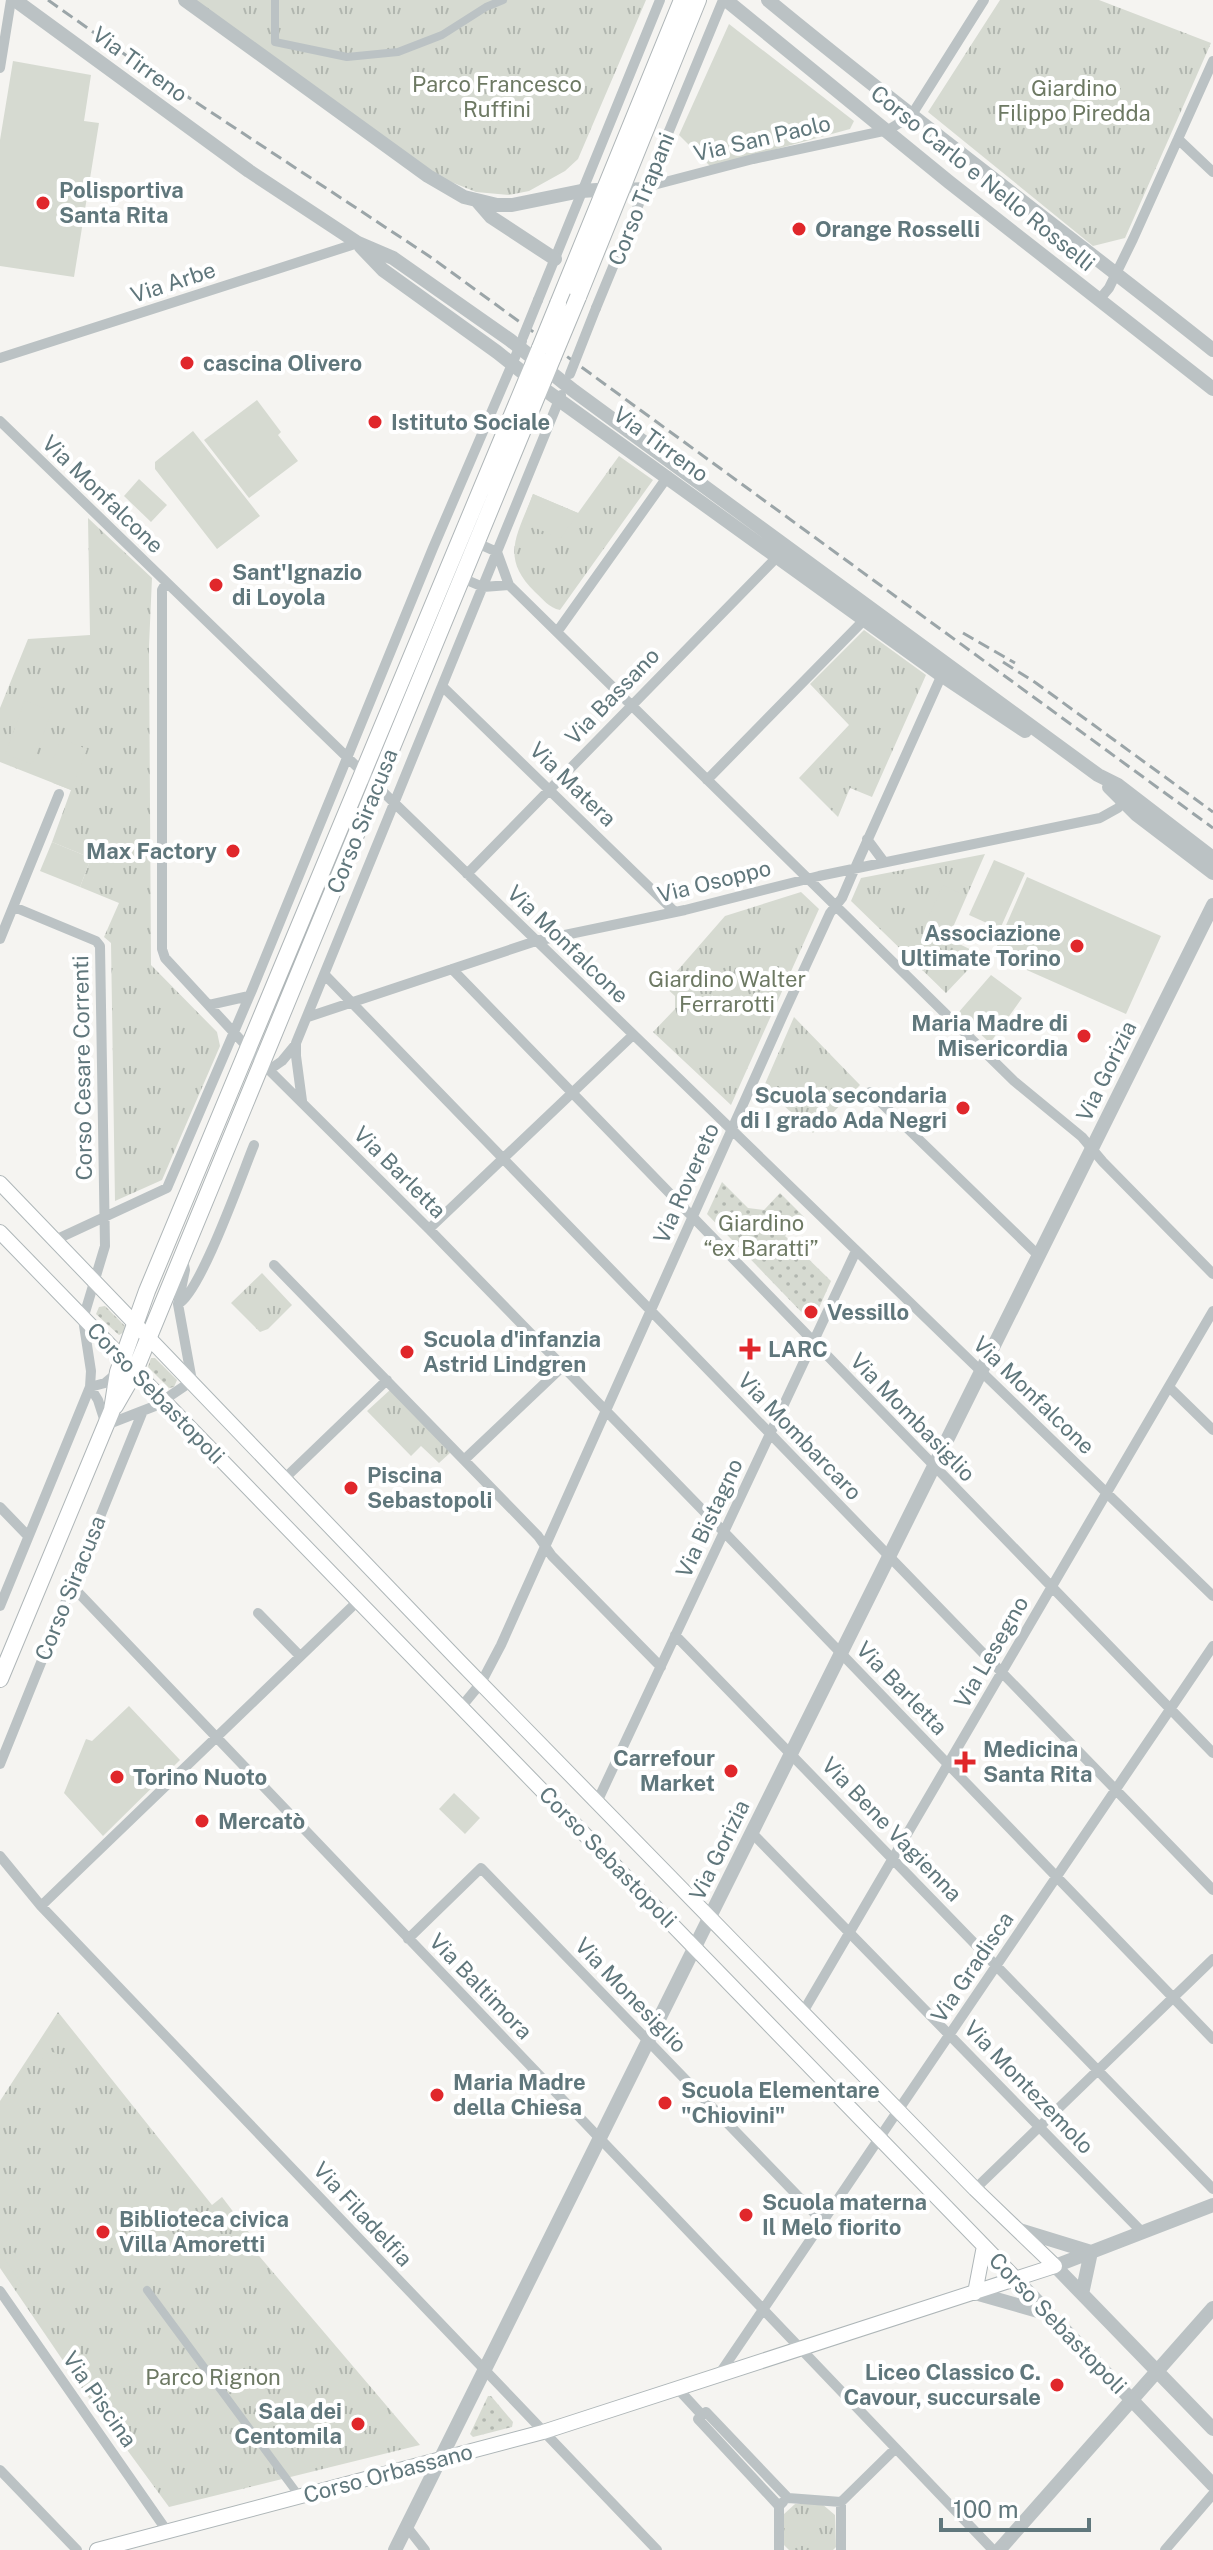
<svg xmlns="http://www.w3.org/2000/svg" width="1213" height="2550" font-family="'Public Sans',sans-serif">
<defs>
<pattern id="grass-dots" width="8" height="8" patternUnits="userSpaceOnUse" patternTransform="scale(2)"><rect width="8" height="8" fill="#d6dad1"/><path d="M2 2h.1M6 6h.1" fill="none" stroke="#b1b6af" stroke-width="1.8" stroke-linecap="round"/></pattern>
<pattern id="park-tufts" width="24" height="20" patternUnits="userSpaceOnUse" patternTransform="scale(2)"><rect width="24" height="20" fill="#d6dad1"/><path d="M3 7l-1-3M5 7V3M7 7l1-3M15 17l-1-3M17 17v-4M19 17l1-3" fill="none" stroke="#b1b6af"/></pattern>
</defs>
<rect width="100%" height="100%" fill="#f5f4f1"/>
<path fill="url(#grass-dots)" d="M 722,1182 L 748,1208 L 764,1210 L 780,1193 L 804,1217 L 785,1236 L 831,1281 L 814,1319 L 810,1321 L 707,1214 Z
M 105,1306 L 125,1326 L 126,1331 L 119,1335 L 96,1314 L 99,1307 Z
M 151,1358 L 155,1358 L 177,1380 L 174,1387 L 169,1388 L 148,1367 Z
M 488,2396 L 491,2396 L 513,2422 L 512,2427 L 473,2437 L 470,2434 Z"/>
<path fill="url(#park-tufts)" d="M 195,0 L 646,0 L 578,159 L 565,171 L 529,191 L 509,195 L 476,192 L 439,177 Z
M 1000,0 L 1099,0 L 1211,43 L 1125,238 L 1093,246 L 928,112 Z
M 619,456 L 653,480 L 560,610 C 549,608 543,599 535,592 C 499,557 518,534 533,494 L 578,513 Z
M 88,518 L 152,578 L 149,646 L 151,965 L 217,1032 L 220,1046 L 162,1180 L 115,1201 L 111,943 L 104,937 L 119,903 L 80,887 L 91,858 L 52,842 L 71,790 L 0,762 L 0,708 L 28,639 L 90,635 Z
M 864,630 L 926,675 L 872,797 L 850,788 L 838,817 L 799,778 L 849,725 L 810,684 Z
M 985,854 L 950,934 L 953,941 L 982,955 L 946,993 L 851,901 L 861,878 Z
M 801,892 L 819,909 L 731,1105 L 653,1032 L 675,1009 L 675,996 L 664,986 L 725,916 Z
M 794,1017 L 860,1085 L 813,1133 L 779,1101 L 761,1093 Z
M 262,1273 L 292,1305 L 268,1329 L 260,1332 L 231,1303 Z
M 391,1389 L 451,1452 L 439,1463 L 421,1446 L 411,1456 L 367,1411 Z
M 58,2012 L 212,2205 L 222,2197 L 254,2239 L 249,2244 L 420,2445 L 169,2507 L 81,2387 L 0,2268 L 0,2101 Z
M 795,2504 L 822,2504 L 835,2515 L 836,2547 L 833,2550 L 789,2550 L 783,2544 L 784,2514 Z"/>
<path fill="#d6dad1" d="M 729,24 L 854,121 L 850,129 L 711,167 L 679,135 Z
M 13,61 L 91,75 L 84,121 L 99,123 L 74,277 L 0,266 L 0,140 Z
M 257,400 L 281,432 L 278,435 L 298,461 L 249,498 L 204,440 Z
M 193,431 L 260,516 L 217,549 L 155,469 L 155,462 Z
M 139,479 L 167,505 L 151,522 L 124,496 Z
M 533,494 L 578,513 L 561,538 L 522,523 Z
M 25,701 L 52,711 L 32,764 L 5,754 Z
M 61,739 L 87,749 L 71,790 L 53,783 L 48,773 Z
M 52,842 L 91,858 L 80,887 L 40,871 Z
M 994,860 L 1025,873 L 1000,929 L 969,915 Z
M 1027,877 L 1161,936 L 1126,1014 L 993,955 Z
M 943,885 L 962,894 L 948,927 L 928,918 Z
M 991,975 L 1022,998 L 990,1043 L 958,1013 Z
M 129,1706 L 180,1760 L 103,1836 L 64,1793 L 86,1739 L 92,1741 Z
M 454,1793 L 480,1818 L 465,1834 L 439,1809 Z
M42 2062a10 10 0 1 1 20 0a10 10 0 1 1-20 0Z
M 14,2252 L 32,2279 L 22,2285 L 4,2258 Z"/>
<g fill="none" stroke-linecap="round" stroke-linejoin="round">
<defs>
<path id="secondary" d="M 0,1183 L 460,1662 L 975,2189 L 1055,2266 L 543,2432 L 97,2550
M 0,1232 L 1016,2279
M 975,2293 L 984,2246"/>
<path id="primary" d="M 578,297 L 698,0
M 558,304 L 682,0
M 115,1406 L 134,1373 L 553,357
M 0,1679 L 112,1410 L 118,1372 L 147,1291 L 540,348"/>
</defs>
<use href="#secondary" stroke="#aeb6b8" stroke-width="16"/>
<use href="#primary" stroke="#afb6b8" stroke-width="18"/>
<path stroke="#bbc2c4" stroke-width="8" d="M 275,0 L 275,42 L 347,57 L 398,52 L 442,35 L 486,7 L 503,0
M 147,2290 L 300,2497"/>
<path stroke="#bbc2c4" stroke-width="10" d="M 0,68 L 11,0
M 1178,139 L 1213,172
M 621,188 L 646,187 L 753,159 L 888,130 L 911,116 L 984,0
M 538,300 L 660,0
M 1099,300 L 1109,288 L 1133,239 L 1213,61
M 596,308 L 723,0
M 0,358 L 358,243
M 0,421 L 1213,1596
M 477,543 L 497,552 L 509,585 L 1014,1081 L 1082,1137 L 1103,1162 L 1213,1274
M 462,578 L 483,587 L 509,585
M 166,583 L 162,590 L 162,949 L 165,958 L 262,1063 L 429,1229 L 724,1532 L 1213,2039
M 557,632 L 668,476
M 442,686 L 675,912
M 707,780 L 865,619
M 867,839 L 884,862
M 467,874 L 782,552
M 0,939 L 59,794
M 452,969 L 1213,1753
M 325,975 L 1213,1890
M 209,1005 L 249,996
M 308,1017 L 536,941 L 685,910 L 819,876 L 1100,818 L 1118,808 L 1128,797
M 269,1070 L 282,1061 L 296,1044
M 870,1092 L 1039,1256
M 302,1101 L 296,1056 L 296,1043 L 561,395
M 429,1229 L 633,1035
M 55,1240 L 167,1188 L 252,990 L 433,548 L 522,341
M 274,1265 L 538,1536 L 552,1556 L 661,1667
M 178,1304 C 200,1294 242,1174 254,1145
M 90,1387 L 98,1400 L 106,1425 L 155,1406 L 192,1381 L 178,1304 L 185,1270 L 183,1260
M 90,1387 L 105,1383 L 118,1372
M 1169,1387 L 1213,1430
M 464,1460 L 562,1367
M 284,1479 L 387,1380
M 0,1507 L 28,1536
M 71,1585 L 993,2550
M 0,1606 L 90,1387 L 91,1371 L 83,1319 L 105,1246 L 100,946 L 96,941 L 14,907
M 258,1613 L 300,1656
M 675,1635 L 1213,2189
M 462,1706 L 481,1683 L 501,1645 L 783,1015 L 830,913 L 842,898 L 851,877 L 944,670
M 0,1764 L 142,1413
M 597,1802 L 856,1251
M 752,1833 L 1142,2232
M 0,1856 L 41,1906 L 657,2550
M 41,1906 L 359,1600
M 408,1939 L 481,1868 L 823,2222
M 803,2012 L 1213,1311
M 975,2189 L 1213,1959
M 0,2291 L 167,2531
M 718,2376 L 1213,1646
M 678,2389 L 702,2415
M 0,2470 L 77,2550
M 841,2502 L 895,2449
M 779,2506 L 698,2419 L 706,2412 L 788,2498 L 841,2502 L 841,2550
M 407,2527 L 425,2550
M 779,2550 L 779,2506 L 783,2502
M 1165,2550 L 1213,2494"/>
<path stroke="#bbc2c4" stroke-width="14" d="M 15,0 L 249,171 L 358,243 L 393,258 L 510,340 L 574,391 L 1098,775 L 1118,785 L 1213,858
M 185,0 L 428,176 L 464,197 L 497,205 L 512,205 L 581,191 L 613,189
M 726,0 L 949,182 L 1213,389
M 768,0 C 913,120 1065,232 1213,350
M 478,202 L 491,217 L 555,259
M 361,247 L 383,270 L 497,352 L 541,387 L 941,675 L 1025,731
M 1109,787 L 1137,815 L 1213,873
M 1213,2205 L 1055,2266 L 1213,2429
M 1016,2229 L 1091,2252
M 1016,2279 L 1213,2485
M 975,2293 L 1045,2313
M 1082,2294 L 1091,2252
M 395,2550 L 1213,905
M 999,2550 L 1213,2308"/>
<use href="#secondary" stroke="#fff" stroke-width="14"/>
<use href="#primary" stroke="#fff" stroke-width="16"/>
<path stroke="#9ba5a8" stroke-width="3" stroke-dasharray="12 6" stroke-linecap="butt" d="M 48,0 L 141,66 L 432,258 L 1213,828
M 963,633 L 1015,663
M 1003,662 L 1036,683 L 1213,812"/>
<defs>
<path id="primary-bridge" d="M 540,348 L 558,304
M 553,357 L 578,297"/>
</defs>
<use href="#primary-bridge" stroke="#afb6b8" stroke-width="18" stroke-linecap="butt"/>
<path stroke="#bbc2c4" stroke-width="10" d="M 523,337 L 538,300
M 570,374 L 596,308"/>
<use href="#primary-bridge" stroke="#fff" stroke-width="16"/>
</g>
<g fill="#e0272b" stroke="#fff" stroke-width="3">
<circle cx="43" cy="203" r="8"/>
<circle cx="799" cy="229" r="8"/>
<circle cx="187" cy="363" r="8"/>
<circle cx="375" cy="422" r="8"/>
<circle cx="216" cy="585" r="8"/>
<circle cx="233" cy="851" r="8"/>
<circle cx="1077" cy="946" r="8"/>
<circle cx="1084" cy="1036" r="8"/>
<circle cx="963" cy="1108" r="8"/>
<circle cx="811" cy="1312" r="8"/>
<path d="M746 1337h8v8h8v8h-8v8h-8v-8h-8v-8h8z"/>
<circle cx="407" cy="1352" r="8"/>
<circle cx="351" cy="1488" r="8"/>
<path d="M961 1750h8v8h8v8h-8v8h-8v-8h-8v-8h8z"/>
<circle cx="731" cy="1771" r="8"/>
<circle cx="117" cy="1777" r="8"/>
<circle cx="202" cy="1821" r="8"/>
<circle cx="437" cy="2095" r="8"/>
<circle cx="665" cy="2103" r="8"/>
<circle cx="746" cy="2215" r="8"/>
<circle cx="103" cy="2232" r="8"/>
<circle cx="1057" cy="2385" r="8"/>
<circle cx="358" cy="2424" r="8"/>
</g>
<g text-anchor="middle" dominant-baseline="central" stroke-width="8" stroke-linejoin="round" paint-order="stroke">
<g font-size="22" fill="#60777c" stroke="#fff">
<text transform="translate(140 64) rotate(36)">Via Tirreno</text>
<text transform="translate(762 138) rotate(-13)">Via San Paolo</text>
<text transform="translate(983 178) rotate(39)">Corso Carlo e Nello Rosselli</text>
<text transform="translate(641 199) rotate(-68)">Corso Trapani</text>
<text transform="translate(173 282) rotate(-18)">Via Arbe</text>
<text transform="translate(661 444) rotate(36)">Via Tirreno</text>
<text transform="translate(103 494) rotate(44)">Via Monfalcone</text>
<text transform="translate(612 696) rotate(-46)">Via Bassano</text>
<text transform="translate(573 784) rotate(44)">Via Matera</text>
<text transform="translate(362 821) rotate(-68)">Corso Siracusa</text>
<text transform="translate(714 881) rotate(-14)">Via Osoppo</text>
<text transform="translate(568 944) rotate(44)">Via Monfalcone</text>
<text transform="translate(82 1068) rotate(-91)">Corso Cesare Correnti</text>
<text transform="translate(1106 1071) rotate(-64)">Via Gorizia</text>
<text transform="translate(400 1172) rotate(45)">Via Barletta</text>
<text transform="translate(686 1183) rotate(-66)">Via Rovereto</text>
<text transform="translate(156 1393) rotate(46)">Corso Sebastopoli</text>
<text transform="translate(1034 1395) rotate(44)">Via Monfalcone</text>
<text transform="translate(913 1417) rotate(46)">Via Mombasiglio</text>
<text transform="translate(800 1436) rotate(46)">Via Mombarcaro</text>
<text transform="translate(709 1518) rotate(-65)">Via Bistagno</text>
<text transform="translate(70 1588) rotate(-68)">Corso Siracusa</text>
<text transform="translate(991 1652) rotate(-60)">Via Lesegno</text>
<text transform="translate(902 1688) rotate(46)">Via Barletta</text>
<text transform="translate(892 1829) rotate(46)">Via Bene Vagienna</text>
<text transform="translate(719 1850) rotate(-64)">Via Gorizia</text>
<text transform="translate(608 1857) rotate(46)">Corso Sebastopoli</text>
<text transform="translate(972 1967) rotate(-56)">Via Gradisca</text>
<text transform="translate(481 1986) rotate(46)">Via Baltimora</text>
<text transform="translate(631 1995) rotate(46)">Via Monesiglio</text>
<text transform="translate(1029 2087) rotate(46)">Via Montezemolo</text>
<text transform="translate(363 2214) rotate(47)">Via Filadelfia</text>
<text transform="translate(1058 2323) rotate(46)">Corso Sebastopoli</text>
<text transform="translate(100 2399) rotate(55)">Via Piscina</text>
<text transform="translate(388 2473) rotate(-15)">Corso Orbassano</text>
</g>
<g font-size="22" fill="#6d7963" stroke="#fff">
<text x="497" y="84">Parco Francesco<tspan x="497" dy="25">Ruffini</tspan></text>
<text x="1074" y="88">Giardino<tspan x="1074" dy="25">Filippo Piredda</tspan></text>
<text x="727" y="979">Giardino Walter<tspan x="727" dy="25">Ferrarotti</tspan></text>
<text x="761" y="1223">Giardino<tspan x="761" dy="25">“ex Baratti”</tspan></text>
<text x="213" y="2377">Parco Rignon</text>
</g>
<g font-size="22" font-weight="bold" fill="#60777c" stroke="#fff" text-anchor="start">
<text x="59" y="190">Polisportiva<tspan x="59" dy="25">Santa Rita</tspan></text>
<text x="815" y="229">Orange Rosselli</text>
<text x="203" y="363">cascina Olivero</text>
<text x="391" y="422">Istituto Sociale</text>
<text x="232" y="572">Sant'Ignazio<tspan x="232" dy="25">di Loyola</tspan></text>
<text x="217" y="851" text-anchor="end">Max Factory</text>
<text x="1061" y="933" text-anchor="end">Associazione<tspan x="1061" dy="25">Ultimate Torino</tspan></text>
<text x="1068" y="1023" text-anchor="end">Maria Madre di<tspan x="1068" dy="25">Misericordia</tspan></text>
<text x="947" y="1095" text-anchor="end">Scuola secondaria<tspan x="947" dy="25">di I grado Ada Negri</tspan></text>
<text x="827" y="1312">Vessillo</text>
<text x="423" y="1339">Scuola d'infanzia<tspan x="423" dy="25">Astrid Lindgren</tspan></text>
<text x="768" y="1349">LARC</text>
<text x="367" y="1475">Piscina<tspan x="367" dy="25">Sebastopoli</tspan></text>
<text x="983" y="1749">Medicina<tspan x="983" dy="25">Santa Rita</tspan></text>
<text x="715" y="1758" text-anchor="end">Carrefour<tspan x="715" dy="25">Market</tspan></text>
<text x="133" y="1777">Torino Nuoto</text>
<text x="218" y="1821">Mercatò</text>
<text x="453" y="2082">Maria Madre<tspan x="453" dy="25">della Chiesa</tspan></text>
<text x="681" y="2090">Scuola Elementare<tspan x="681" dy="25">"Chiovini"</tspan></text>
<text x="762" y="2202">Scuola materna<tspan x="762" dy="25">Il Melo fiorito</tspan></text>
<text x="119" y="2219">Biblioteca civica<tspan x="119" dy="25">Villa Amoretti</tspan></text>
<text x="1041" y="2372" text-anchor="end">Liceo Classico C.<tspan x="1041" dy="25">Cavour, succursale</tspan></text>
<text x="342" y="2411" text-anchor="end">Sala dei<tspan x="342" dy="25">Centomila</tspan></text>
</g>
</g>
<path d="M941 2518v12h148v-12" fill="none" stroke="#60777c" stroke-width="4"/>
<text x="953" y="2518" font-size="24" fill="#60777c" stroke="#ffffff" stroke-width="6" paint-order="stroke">100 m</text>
</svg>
